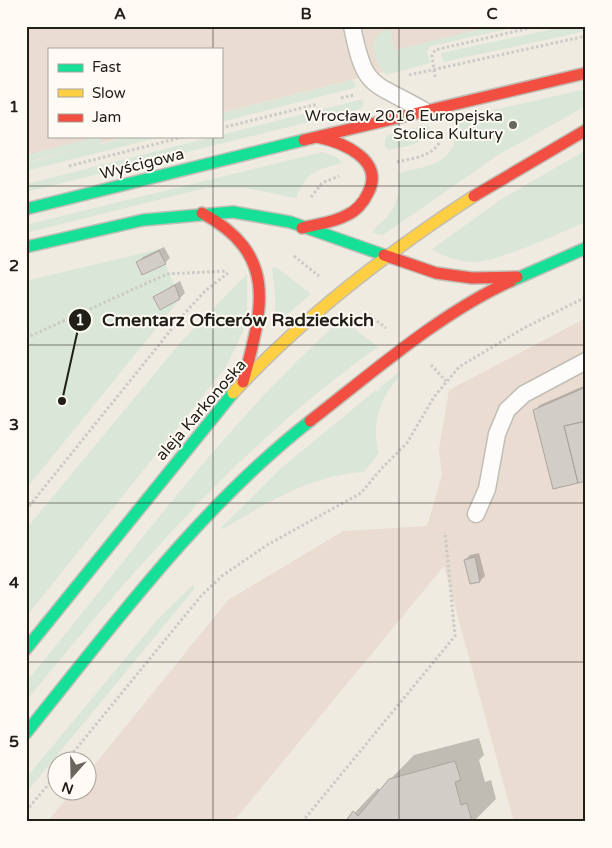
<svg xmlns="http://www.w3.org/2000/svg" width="612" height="848" font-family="'Varela Round',sans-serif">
<rect width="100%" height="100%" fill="#efebe1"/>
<path fill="#eadcd1" d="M 26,26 L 515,26 L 426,47 L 386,71 L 221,113 L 221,49 L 49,49 L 49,136 L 129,136 L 26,162 Z
M 586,318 L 586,822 L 514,822 L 444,566 L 233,822 L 47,822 L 73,791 L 88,790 L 88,773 L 228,600 L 343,531 L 427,526 L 442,475 L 439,449 L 449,390 Z"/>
<path fill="#dae6d7" d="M 492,26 L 520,26 L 431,46 L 427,51 L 430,63 L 386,75 C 373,61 365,39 387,29 L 391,32 L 395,50 Z
M 568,26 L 586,26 L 586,31 L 443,62 L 441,53 Z
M 352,80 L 356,85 L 354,88 L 221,122 L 221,113 Z
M 586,89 L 586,106 L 498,155 L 383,235 L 373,233 C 374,227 381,223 386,218 C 397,206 401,189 399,173 C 432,165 462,162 454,119 Z
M 363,99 L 362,108 L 357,110 L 26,192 L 26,184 Z
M 427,125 L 429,127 C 427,146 404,146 389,150 L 385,147 L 385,139 L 388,135 Z
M 99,136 L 101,144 L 131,136 L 164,136 L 26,171 L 26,163 L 94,145 L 26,162 L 26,155 Z
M 586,150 L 586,222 C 559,233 503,260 476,262 C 462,263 444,257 432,249 L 500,200 Z
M 322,152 L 337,157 L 342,163 C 316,170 307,171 296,198 L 245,188 L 206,188 L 26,233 L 26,225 Z
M 159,249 L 180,299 L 26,489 L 26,281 Z
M 276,267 L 311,294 L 280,321 L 275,316 L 275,291 L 272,268 Z
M 247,274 L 247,323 L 226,367 L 26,617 L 26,529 L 180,343 Z
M 342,319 L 378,347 C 241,444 132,571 26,701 L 26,682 C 129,559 221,426 342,319 Z
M 400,372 C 400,377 394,383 390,388 C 377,408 372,430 379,453 L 364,472 C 311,475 268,502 223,529 L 221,528 L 280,469 L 376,390 L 377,392 L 380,390 L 379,388 Z
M 193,585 L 195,588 L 26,793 L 26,778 L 159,618 Z"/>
<path fill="#0003" d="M 26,32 L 29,43 L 26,46 Z
M 164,247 L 170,258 L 165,263 L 138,262 L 143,257 Z
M 180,281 L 185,293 L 180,298 L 154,297 Z
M 586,385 L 586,479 L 535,410 L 540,405 Z
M 479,553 L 485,576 L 480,581 L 470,583 L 465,560 L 470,555 Z
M 479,738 L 484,755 L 479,760 L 485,782 L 491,780 L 496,799 L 473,822 L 346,822 L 378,788 L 380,790 L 414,755 Z"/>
<path fill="#d3cdc8" stroke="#aba5a0" d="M 159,251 L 166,264 L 142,275 L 136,262 Z
M 175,285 L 180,299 L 160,310 L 153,297 Z
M 586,387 L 586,421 L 564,426 L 578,483 L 553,489 L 533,410 Z
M 586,421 L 586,481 L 578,483 L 564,426 Z
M 475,557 L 480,582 L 470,584 L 464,560 Z
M 455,761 L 461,780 L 455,782 L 461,805 L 467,803 L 472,822 L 345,822 L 353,811 L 358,816 L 389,779 Z"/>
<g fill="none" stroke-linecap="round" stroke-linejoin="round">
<defs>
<path id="lane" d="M 352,26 C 365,91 371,80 423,110
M 476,514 L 487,489 L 497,434 L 507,410 L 524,394 L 586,361"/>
<path id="fast" d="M 26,209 L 304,140
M 26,247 L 143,220 L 233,212 L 290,222 L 384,255
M 511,281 L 586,248
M 26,649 L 233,393
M 26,733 C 114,624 199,508 310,421"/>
<path id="slow" d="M 233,393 C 303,317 388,252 474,196"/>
<path id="jam" d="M 304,140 L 586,73
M 474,196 L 586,130
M 202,213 C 280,255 262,310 243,382
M 302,228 C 317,224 333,223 347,215 C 356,211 364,202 368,193 C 386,160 342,142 317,137
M 384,255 L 436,273 L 472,278 L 517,277
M 310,421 C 372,373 440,313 511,281"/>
</defs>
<use href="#lane" stroke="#c1beb6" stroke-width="19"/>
<use href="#fast" stroke="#c1beb6" stroke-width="14"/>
<use href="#slow" stroke="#c1beb6" stroke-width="14"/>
<use href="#jam" stroke="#c1beb6" stroke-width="14"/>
<path stroke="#cacac6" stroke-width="3" stroke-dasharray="2.5 2.5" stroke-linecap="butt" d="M 409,75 L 586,36
M 435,77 L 432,56 L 435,50 L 538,26
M 341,98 L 354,95
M 221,128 L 318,104
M 397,162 C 414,158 438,156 442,135
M 69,166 L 187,136
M 311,197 L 322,183 L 339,176
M 294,256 L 319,276
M 365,312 L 386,328
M 26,338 L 167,274 L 226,271
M 431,365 L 446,381
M 26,510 L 183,315 L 205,291 L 228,273
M 67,760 L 201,596 L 222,576 L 267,545 L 361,493 L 382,468 L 407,443 L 434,397 L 459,367 L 524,328 L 586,297
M 26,811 L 58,773
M 302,822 L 455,636 L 445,532"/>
<use href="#lane" stroke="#fdfcfa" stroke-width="16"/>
<use href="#fast" stroke="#16e098" stroke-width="11"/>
<use href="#slow" stroke="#ffcf43" stroke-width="11"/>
<use href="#jam" stroke="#f24e42" stroke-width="11"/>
</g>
<path fill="none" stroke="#211f18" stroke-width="1" stroke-opacity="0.55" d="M 213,26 L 213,49M 399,26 L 399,822M 213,136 L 213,822M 26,186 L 586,186M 26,345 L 586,345M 26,503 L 586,503M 26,662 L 586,662"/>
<circle fill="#69665e" stroke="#fefbf4" stroke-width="2" cx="513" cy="125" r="5"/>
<g text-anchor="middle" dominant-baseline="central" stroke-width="4" stroke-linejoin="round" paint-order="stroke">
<g font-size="16" fill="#211f18" stroke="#fefbf4" text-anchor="end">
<text x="503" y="116">Wrocław 2016 Europejska<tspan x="503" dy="18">Stolica Kultury</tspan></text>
</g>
<g font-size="16" fill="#211f18" stroke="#fefbf4">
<text transform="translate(142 164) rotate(-14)">Wyścigowa</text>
<text transform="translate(201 410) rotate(-49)">aleja Karkonoska</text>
</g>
</g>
<path fill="none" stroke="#211f18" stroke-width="2" d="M62 401L80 320"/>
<g fill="#211f18" stroke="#fefbf4" stroke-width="2">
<circle cx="62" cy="401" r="5"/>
<circle cx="80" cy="320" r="12"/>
</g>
<g font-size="15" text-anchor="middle" font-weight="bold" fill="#fff">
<text x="80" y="325">1</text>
</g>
<g font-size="18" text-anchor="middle" font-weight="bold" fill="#211f18" stroke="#fefbf4" stroke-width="4" stroke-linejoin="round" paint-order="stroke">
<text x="238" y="326">Cmentarz Oficerów Radzieckich</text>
</g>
<rect width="612" height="848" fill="none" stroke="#fefbf4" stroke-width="55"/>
<rect x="48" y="48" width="175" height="90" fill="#fefbf4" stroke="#a6a39c"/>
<rect x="58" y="64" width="25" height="8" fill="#16e098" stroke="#a6a39c"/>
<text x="92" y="72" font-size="15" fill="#211f18">Fast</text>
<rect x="58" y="89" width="25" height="8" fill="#ffcf43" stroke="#a6a39c"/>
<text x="92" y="98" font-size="15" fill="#211f18">Slow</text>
<rect x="58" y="114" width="25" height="8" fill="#f24e42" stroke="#a6a39c"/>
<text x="92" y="122" font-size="15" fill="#211f18">Jam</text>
<g transform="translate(72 776) rotate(200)"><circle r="24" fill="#fefbf4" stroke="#a6a39c"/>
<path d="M0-4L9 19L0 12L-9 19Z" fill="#69665e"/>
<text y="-8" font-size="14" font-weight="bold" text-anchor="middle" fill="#211f18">N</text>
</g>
<rect x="28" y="28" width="556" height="792" fill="none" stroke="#211f18" stroke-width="2"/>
<g font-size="16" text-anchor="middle" font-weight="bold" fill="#211f18">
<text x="120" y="19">A</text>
<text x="306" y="19">B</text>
<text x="492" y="19">C</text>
<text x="14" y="112">1</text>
<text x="14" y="271">2</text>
<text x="14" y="430">3</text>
<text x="14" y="588">4</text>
<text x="14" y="747">5</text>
</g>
</svg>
